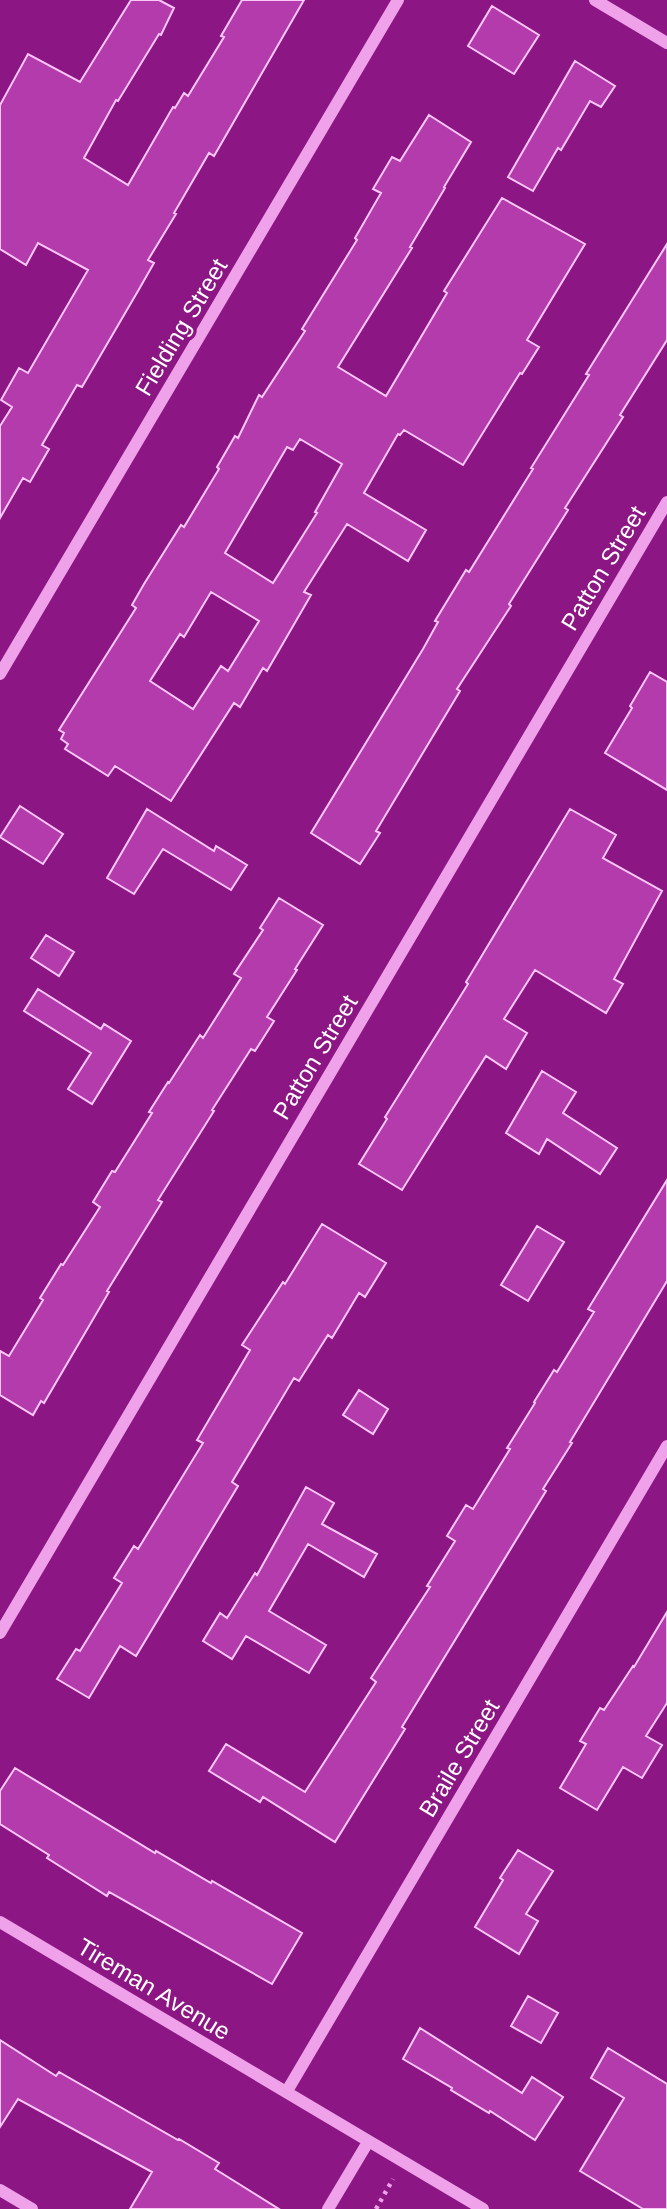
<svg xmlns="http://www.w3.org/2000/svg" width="667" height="2209" font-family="Helvetica,sans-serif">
<rect width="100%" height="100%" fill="#8c1683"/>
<path fill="#b33bab" stroke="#fbc7f8" stroke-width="2" fill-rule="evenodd" d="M 131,0 L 159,0 L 174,8 L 161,35 L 159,34 L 118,101 L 116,100 L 84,158 L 128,185 L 173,107 L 175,108 L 184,93 L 188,96 L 224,37 L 221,36 L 242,0 L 304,0 L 214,156 L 209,153 L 174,213 L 176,214 L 148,260 L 154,263 L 138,291 L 82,387 L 77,385 L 42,445 L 49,449 L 30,482 L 23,478 L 0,518 L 0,426 L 12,407 L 1,400 L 19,368 L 28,373 L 88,270 L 38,243 L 26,265 L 0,249 L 0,105 L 28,54 L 80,82 Z
M 492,6 L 539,35 L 514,74 L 468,46 Z
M 575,61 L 615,86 L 601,107 L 590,101 L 561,150 L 558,148 L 533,191 L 508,177 Z
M 429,115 L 471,142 L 444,187 L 445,188 L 410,247 L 412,248 L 338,367 L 386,396 L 447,293 L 444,291 L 502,198 L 585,244 L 527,340 L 539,347 L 522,374 L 520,373 L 463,465 L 404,430 L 400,435 L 398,434 L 364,493 L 426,530 L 408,561 L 347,524 L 304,592 L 311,595 L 267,671 L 263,668 L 240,707 L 234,703 L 171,801 L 115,766 L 108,776 L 65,749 L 68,744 L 61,739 L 64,733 L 59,730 L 136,608 L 132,605 L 144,584 L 181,525 L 184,527 L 219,469 L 217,467 L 235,436 L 238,438 L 259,395 L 262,397 L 305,331 L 302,329 L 357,240 L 355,238 L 381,193 L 373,189 L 392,157 L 400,161 ZM 300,439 L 342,464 L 315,512 L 317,513 L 273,583 L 225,553 L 287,447 L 293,450 ZM 211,592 L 259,621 L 228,671 L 221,666 L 193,709 L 150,681 L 180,634 L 184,637 Z
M 667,244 L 667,340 L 620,415 L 623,417 L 565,508 L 568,510 L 509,604 L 511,606 L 457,689 L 460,691 L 376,831 L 380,833 L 360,864 L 311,833 L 423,649 L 438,622 L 435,621 L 466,570 L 469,572 L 533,469 L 531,468 L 589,375 L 586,374 Z
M 650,672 L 667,682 L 667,790 L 605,753 L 632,708 L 630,706 Z
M 20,806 L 63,834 L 43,864 L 0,837 Z
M 147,809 L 214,851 L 216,846 L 247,865 L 231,890 L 163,849 L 134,894 L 107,878 Z
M 570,809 L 616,835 L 603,858 L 662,891 L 614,979 L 623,984 L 606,1013 L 535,970 L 504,1019 L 527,1033 L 506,1069 L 486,1056 L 402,1190 L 359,1164 L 387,1119 L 385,1117 L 468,984 L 466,982 Z
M 279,898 L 323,925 L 295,969 L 297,970 L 267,1017 L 274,1021 L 255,1051 L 251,1049 L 212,1110 L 214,1111 L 158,1200 L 162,1202 L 107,1291 L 109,1292 L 44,1403 L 41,1401 L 33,1415 L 0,1395 L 0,1351 L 9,1356 L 43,1300 L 40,1298 L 61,1264 L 63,1265 L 100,1207 L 93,1202 L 112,1171 L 115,1172 L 152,1113 L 149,1112 L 168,1082 L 169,1083 L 200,1035 L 203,1038 L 241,978 L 234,974 L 263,930 L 260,928 Z
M 46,935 L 74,952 L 59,976 L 31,958 Z
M 38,989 L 101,1029 L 104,1024 L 131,1041 L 92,1104 L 68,1089 L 91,1053 L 24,1011 Z
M 542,1071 L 576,1092 L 563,1113 L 617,1148 L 600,1174 L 547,1139 L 539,1154 L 506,1133 Z
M 667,1180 L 667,1281 L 570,1442 L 572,1443 L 543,1489 L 546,1491 L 402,1727 L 405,1729 L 335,1842 L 263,1797 L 260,1802 L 209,1771 L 226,1744 L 305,1792 L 376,1682 L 371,1678 L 430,1587 L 427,1586 L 455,1541 L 447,1536 L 466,1505 L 473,1509 L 510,1449 L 507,1448 L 535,1403 L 534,1402 L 554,1370 L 557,1372 L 594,1312 L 588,1309 Z
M 322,1224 L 386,1263 L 365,1297 L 359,1293 L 332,1338 L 328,1335 L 299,1381 L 294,1378 L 232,1482 L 238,1486 L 136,1656 L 120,1646 L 89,1698 L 57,1679 L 76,1649 L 80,1651 L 122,1583 L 114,1578 L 134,1546 L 138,1549 L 203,1443 L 197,1440 L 250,1350 L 242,1345 L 283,1282 L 285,1284 Z
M 537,1226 L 564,1242 L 528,1301 L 501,1285 Z
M 359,1390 L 388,1409 L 373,1434 L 343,1415 Z
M 306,1487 L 334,1503 L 322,1524 L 377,1554 L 364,1577 L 308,1544 L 269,1611 L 326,1645 L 309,1673 L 246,1636 L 232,1659 L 203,1641 L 220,1613 L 227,1618 L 255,1573 L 257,1575 Z
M 667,1612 L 667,1703 L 646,1736 L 662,1745 L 642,1778 L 623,1767 L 597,1810 L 560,1788 L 586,1744 L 580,1741 L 600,1708 L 604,1710 L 633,1666 L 634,1667 Z
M 15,1768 L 155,1853 L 156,1851 L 211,1883 L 212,1881 L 302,1933 L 272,1984 L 109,1892 L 107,1896 L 47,1858 L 49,1855 L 0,1824 L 0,1791 Z
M 518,1850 L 553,1871 L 526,1914 L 538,1921 L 519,1954 L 475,1927 L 503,1880 L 500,1878 Z
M 528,1996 L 558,2013 L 541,2043 L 511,2026 Z
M 420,2028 L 522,2093 L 532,2077 L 563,2097 L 535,2140 L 490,2111 L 489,2113 L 451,2090 L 452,2088 L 403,2059 Z
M 0,2040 L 56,2076 L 59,2072 L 178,2140 L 179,2139 L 219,2163 L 215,2169 L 279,2209 L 130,2209 L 152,2172 L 18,2099 L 0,2127 Z
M 608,2048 L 667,2084 L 667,2209 L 643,2209 L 580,2171 L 624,2098 L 591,2078 Z"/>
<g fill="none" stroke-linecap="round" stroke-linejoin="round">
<path stroke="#efa1ea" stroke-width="4.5" stroke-dasharray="3.5 5" stroke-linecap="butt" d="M 376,2209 L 393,2179"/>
<path stroke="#efa1ea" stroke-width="12" d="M 595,0 L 667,43
M 0,674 L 398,0
M 0,1633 L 667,502
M 0,1922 L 483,2209
M 287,2091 L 667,1446
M 0,2190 L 32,2209
M 328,2209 L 368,2142"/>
</g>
<g text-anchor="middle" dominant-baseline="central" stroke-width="7" stroke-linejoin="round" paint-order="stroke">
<g font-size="24" fill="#fff" stroke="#8c1683">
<text transform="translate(181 327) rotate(-59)">Fielding Street</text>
<text transform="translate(603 568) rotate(-59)">Patton Street</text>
<text transform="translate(315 1057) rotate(-59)">Patton Street</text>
<text transform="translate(459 1758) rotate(-59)">Braile Street</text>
<text transform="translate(154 1989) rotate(31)">Tireman Avenue</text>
</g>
</g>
</svg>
